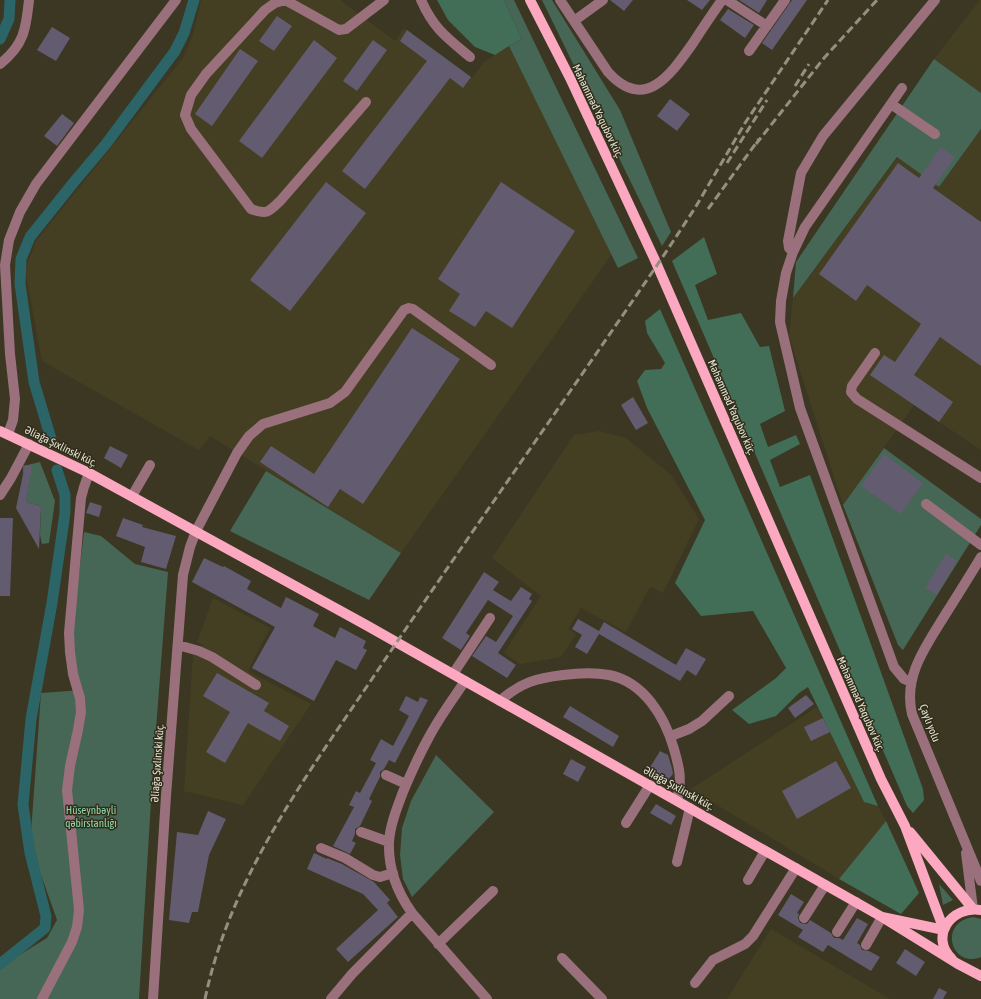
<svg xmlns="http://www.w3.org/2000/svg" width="981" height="999" font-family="'Asap Condensed',sans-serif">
<rect width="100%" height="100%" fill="#3b3723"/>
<path fill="#443f23" d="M 201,0 L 340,0 L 395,41 L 404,28 L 472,78 L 484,62 L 509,46 L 612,254 L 401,553 L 210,436 L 199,450 L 42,361 L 25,270 L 36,241 L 183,58 L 193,35 Z
M 980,0 L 981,0 L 981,93 L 934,59 Z
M 981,129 L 981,450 L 914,405 L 843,505 L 789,336 L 793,298 L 898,157 L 939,187 Z
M 599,431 L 626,438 L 671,475 L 699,519 L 663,593 L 650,587 L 626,632 L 581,608 L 568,629 L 576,634 L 561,657 L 520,664 L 504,653 L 541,596 L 492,558 L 574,435 Z
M 213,598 L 270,628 L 248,671 L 311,704 L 243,805 L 184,791 L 193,655 L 198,656 L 203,645 L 197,642 Z
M 817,707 L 864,802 L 878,806 L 886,821 L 839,879 L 691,789 Z
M 771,929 L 890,999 L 727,999 Z"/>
<path fill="#466755" d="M 504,0 L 514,0 L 638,258 L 618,268 L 509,46 L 522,39 Z
M 542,0 L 552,0 L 620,110 L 671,232 L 662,246 Z
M 934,59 L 981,93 L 981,129 L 939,187 L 897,157 L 793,298 L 796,262 Z
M 884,448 L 981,519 L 981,525 L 903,650 L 898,645 L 843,505 Z
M 40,462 L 55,501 L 49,543 L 42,544 L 40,535 L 41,506 L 26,502 L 30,475 L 23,473 L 23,466 Z
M 266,471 L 401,553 L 369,600 L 230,531 Z
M 84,532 L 101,536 L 135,564 L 168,572 L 153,768 L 139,999 L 0,999 L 0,970 L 3,965 L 47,938 L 57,920 L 40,872 L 31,833 L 41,693 L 83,690 L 75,666 L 72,632 Z
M 436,755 L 494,812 L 412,897 L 403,879 L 400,855 L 402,828 L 411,801 Z
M 939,884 L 953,900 L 943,905 Z
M 973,917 L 981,919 L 981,957 C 952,969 937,923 973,917 Z"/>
<path fill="#426d56" d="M 437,0 L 504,0 L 522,39 L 509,46 L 495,55 L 475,47 L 448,20 Z
M 704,237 L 717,274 L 695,285 L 708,320 L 741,313 L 760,347 L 769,346 L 785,411 L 760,424 L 768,447 L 796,435 L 800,444 L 770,460 L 780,487 L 810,475 L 923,789 L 924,800 L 913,813 L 907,806 L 672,261 Z
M 660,309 L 878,806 L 864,802 L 808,687 L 799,693 L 776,716 L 749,724 L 732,710 L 776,678 L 786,668 L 753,611 L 701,616 L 675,583 L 705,520 L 647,408 L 637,381 L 645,370 L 661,369 L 665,363 L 647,333 L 645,321 Z
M 886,821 L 919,893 L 901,914 L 839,879 Z"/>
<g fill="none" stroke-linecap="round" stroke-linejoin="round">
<path stroke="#2b6568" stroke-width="11" d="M 0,39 L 9,19 L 10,0
M 52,442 L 34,382 L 20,284 L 21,259 L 30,237 L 74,182 L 106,144 L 175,51 L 184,33 L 194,0
M 0,964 L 45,928 L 46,916 L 30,853 L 23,805 L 31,719 L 52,603 L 65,513 L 65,495 L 57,470"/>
</g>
<path fill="#635b6f" d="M 610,0 L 633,0 L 624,11 Z
M 687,0 L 710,0 L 702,10 Z
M 739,0 L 767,0 L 759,13 Z
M 792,0 L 807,0 L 772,50 L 762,43 Z
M 728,9 L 754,25 L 745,38 L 720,20 Z
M 277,16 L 292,26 L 274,51 L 259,41 Z
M 52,27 L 70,38 L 56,61 L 37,50 Z
M 407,30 L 471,77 L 463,88 L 450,78 L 365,189 L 342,171 L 427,61 L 400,41 Z
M 314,40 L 337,58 L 262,158 L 239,141 Z
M 373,40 L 387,50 L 357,91 L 343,81 Z
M 240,49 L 258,61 L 212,126 L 195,114 Z
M 670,99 L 690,114 L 677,131 L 657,116 Z
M 62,114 L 74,123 L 57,146 L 44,136 Z
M 941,147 L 955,157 L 933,188 L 981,222 L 981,366 L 940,337 L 914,375 L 953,402 L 939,422 L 870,375 L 884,355 L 895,362 L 921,324 L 867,285 L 856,301 L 819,274 L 898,163 L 919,178 Z
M 326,182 L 366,213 L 290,311 L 250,280 Z
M 501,182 L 575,231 L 512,328 L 486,311 L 475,327 L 449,311 L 460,294 L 438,279 Z
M 412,328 L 460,359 L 363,504 L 340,489 L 328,507 L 260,462 L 271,446 L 314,474 Z
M 633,397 L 648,423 L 636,430 L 621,405 Z
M 110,446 L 128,455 L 121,468 L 104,458 Z
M 884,454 L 923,483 L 901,514 L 861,486 Z
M 25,465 L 32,466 L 26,502 L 41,506 L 39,549 L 16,508 Z
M 90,502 L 102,506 L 99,517 L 86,513 Z
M 0,518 L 13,518 L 10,596 L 0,596 Z
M 123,518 L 143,525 L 142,527 L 176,536 L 166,569 L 141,562 L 145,547 L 116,536 Z
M 946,554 L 957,561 L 937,595 L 925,588 Z
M 204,558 L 223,567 L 224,566 L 251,581 L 247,589 L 281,608 L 286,597 L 319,614 L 313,626 L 335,638 L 340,627 L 366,641 L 363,648 L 367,650 L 356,670 L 336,660 L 314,701 L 252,668 L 275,627 L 192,582 Z
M 484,572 L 499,582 L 493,590 L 511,601 L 521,587 L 532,594 L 529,599 L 532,601 L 498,653 L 516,665 L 507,678 L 472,656 L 486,636 L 496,642 L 513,616 L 488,600 L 466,633 L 470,636 L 461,650 L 442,638 Z
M 578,619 L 599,631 L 604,622 L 676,665 L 686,648 L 706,659 L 696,676 L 687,670 L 680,681 L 599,634 L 587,654 L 575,647 L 582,635 L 572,629 Z
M 217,673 L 269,703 L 264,711 L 289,726 L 280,741 L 248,723 L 225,763 L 206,752 L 230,712 L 203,696 Z
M 806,695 L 814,704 L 795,718 L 788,708 Z
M 406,696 L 418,702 L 420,697 L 428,700 L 395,763 L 389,760 L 384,769 L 380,772 L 380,777 L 369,799 L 372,801 L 360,826 L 355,829 L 355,834 L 352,841 L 356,843 L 350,854 L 333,846 L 354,807 L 349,805 L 356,791 L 360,793 L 376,763 L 370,760 L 381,739 L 393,746 L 409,716 L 399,710 Z
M 570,706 L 619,736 L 613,747 L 563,717 Z
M 823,718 L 830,732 L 811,741 L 804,727 Z
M 660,751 L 668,755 L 672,768 L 673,774 L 668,780 L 649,769 Z
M 571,759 L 586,767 L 578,782 L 563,774 Z
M 836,761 L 851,788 L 797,819 L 782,791 Z
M 656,804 L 676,816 L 671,825 L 650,813 Z
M 208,811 L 226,819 L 209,855 L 198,912 L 192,912 L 189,923 L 169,920 L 177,832 L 198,835 Z
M 314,853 L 327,859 L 327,858 L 342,864 L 374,882 L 390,900 L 387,903 L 398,917 L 348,962 L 336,949 L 378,910 L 363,894 L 307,869 Z
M 791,894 L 804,902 L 797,913 L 799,914 L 798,918 L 800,923 L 807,924 L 810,920 L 831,933 L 834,938 L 839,938 L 843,940 L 857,918 L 868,924 L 857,943 L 860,945 L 862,950 L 869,951 L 880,957 L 871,971 L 828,945 L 823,952 L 798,937 L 803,930 L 778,915 Z
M 905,949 L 925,962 L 916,976 L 896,963 Z
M 939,988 L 947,992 L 943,999 L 933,999 Z"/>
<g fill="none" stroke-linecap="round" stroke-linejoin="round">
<path stroke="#9a707c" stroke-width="10" d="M 421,0 C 434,29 446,37 470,57
M 560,0 L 608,72 C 645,113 671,74 693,43 C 702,29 712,14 722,0
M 727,0 L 767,26
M 574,21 L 603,0
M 749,51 L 785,0
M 0,64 C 24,45 26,29 29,0
M 902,88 L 805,227 L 793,252 L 786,273 L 781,301 L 780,322 L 800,408 L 894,667 L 904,679 L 911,682
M 366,102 L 281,200 C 269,212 267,215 251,209 L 191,129 L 185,115 L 191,95 L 206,74 L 265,10 L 275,3 L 285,0 L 339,30 L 346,29 L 384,0
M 891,104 L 935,134
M 793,252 L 789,248 L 788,241 L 801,173 L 823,136 L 935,0
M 875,353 L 852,386 L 851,392 L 857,399 L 981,478
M 8,434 L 13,420 L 15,399 L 10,354 L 5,265 L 9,240 L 20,212 L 36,184 L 176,0
M 0,495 L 11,478 L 29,444
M 132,496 L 150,465
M 926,504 L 981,545
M 981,557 C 969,577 957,596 945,615 C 926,646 903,676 912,714 L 981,881
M 178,645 L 199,651 L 212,657 L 256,685
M 453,674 L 490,618
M 465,681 C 453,699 439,718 429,737 C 419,755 411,773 403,792 C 397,808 390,825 389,842 C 388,868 397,892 412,913 L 487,999
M 500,701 C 520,683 536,678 563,675 C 578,673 594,672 609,675 C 644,682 665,717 674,749 C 680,770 682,779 677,800
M 671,736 L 689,729 L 702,721 L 729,696
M 386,775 L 406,784
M 626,823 L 650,785
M 361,832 L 389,842
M 321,848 L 345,858 L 373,875 L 380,877 L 393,873
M 966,853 L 973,909
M 677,862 L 690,808
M 748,880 L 765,851
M 804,918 L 825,885
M 837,932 L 856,902
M 438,944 L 493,891
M 866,945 L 882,917
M 562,958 L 602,999
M 695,983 L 713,960 L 745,944 L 753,936 L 796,868
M 42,999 L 72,942 L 77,927 L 79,910 L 67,790 L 70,766 L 78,730 L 81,712 L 80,698 L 73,674 L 70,652 L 69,633 L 81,498 L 84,487 L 89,473
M 153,999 L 166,796 L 183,575 L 190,547 L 196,531 L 237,453 L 249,436 L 263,424 L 330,403 L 345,392 L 404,310 L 409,308 L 413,309 L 491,365
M 331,999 L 352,974 L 412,913"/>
<path stroke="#fca8c0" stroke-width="10" d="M 530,0 L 570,78 L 654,258 L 881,779 L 905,826 L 944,930
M 0,431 L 89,473 L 366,625 L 882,917
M 910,832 L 973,909
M 944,930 L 882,917 L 958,964 L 981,976
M 952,959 C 929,937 951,905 981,910"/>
<path stroke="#939080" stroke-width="3" stroke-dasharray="8 4" stroke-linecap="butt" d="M 795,86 L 809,64
M 756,144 L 824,58 L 877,0
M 727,163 L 767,100
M 708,209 L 759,139
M 205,999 C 231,874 311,770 380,667 C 475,526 573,389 668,249 L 695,208 L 745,123 L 828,0"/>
</g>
<g text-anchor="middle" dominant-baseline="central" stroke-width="3" stroke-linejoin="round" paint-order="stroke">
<g font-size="11" fill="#e7e5d9" stroke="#302d19">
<text transform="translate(598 111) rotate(64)">Məhəmməd Yaqubov küç.</text>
<text transform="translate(732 407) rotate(66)">Məhəmməd Yaqubov küç.</text>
<text transform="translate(61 446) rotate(26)">Əliağa Şıxlinski küç.</text>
<text transform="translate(861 704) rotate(66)">Məhəmməd Yaqubov küç.</text>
<text transform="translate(930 723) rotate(69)">Çaylı yolu</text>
<text transform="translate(157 763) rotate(-86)">Əliağa Şıxlinski küç.</text>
<text transform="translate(679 788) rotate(29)">Əliağa Şıxlinski küç.</text>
</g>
<g font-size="11" fill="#8ed6af" stroke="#302d19">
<text x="91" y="810">Hüseynbəyli<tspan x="91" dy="13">qəbirstanlığı</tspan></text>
</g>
</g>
</svg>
